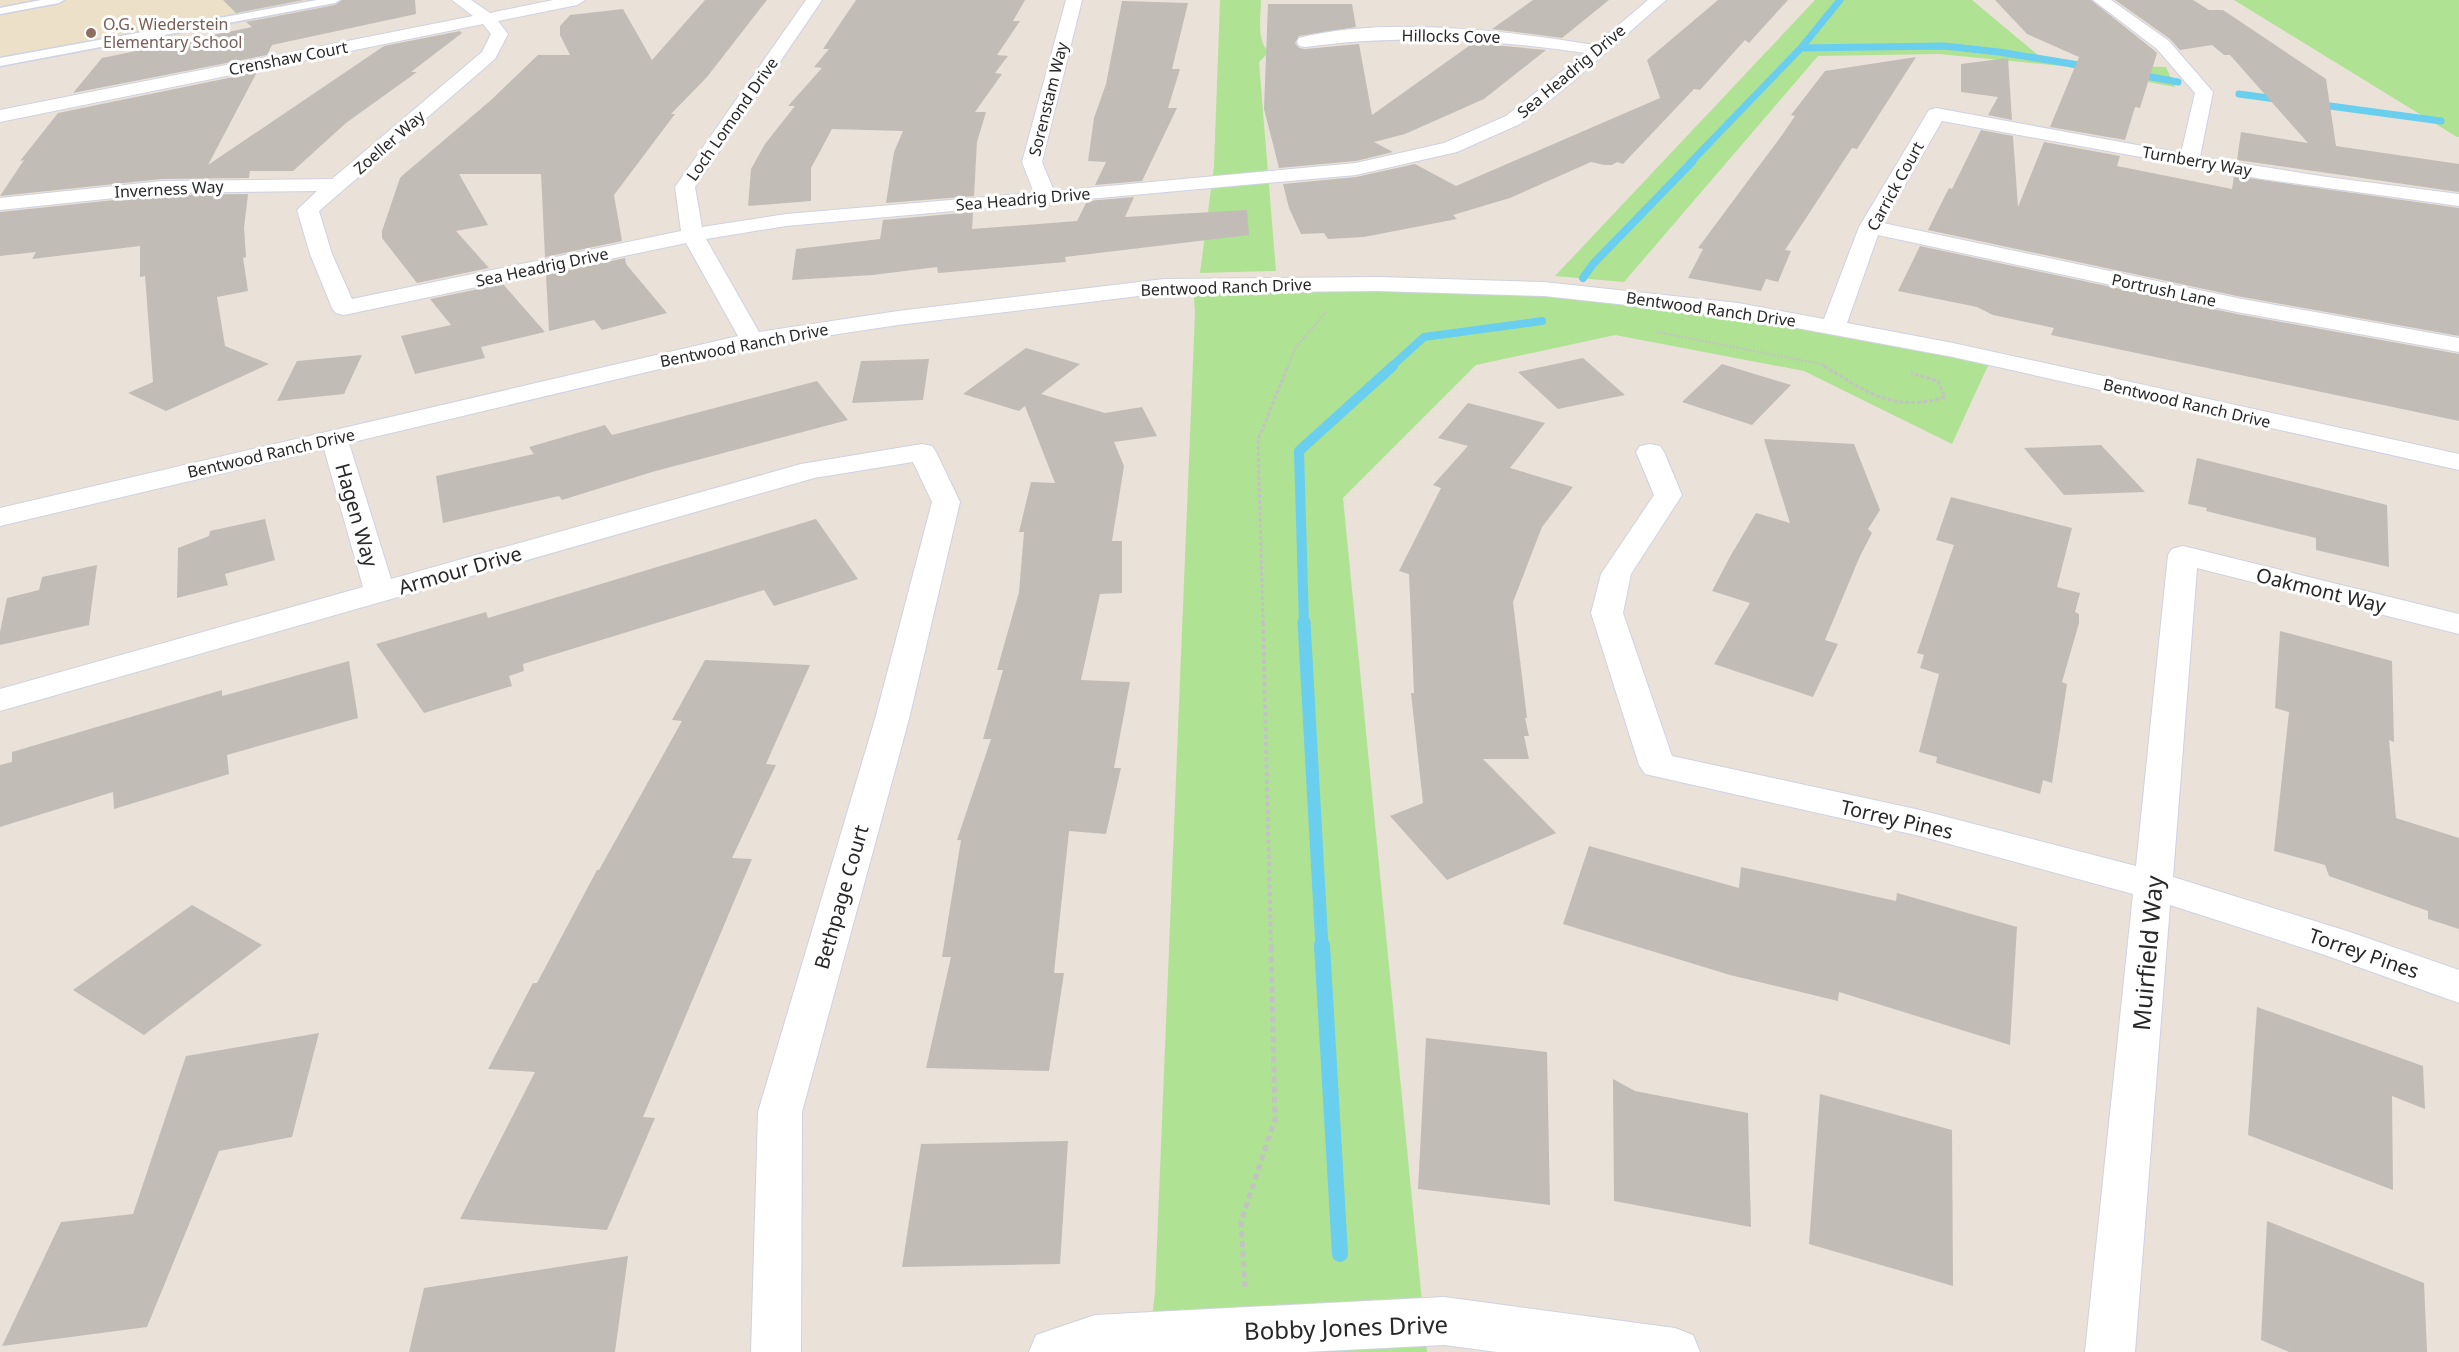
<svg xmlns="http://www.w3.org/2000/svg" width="2459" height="1352" font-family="'Noto Sans',sans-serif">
<rect width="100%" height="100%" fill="#eae2d9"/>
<path fill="#ede0c8" d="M 0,0 L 363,0 L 0,67 Z"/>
<path fill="#b0e294" d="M 1220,0 L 1261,0 C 1261,16 1256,41 1269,52 L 1259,62 L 1276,271 L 1200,273 L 1214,166 Z
M 1815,0 L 1972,0 L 2038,55 L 2094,65 L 2166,67 L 2175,87 L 2062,66 L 1939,54 L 1818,56 L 1624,282 L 1555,276 Z
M 2234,0 L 2459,0 L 2459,137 L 2457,137 Z
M 1378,284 L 1738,310 L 1991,359 L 1952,444 L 1804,371 L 1615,335 L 1476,365 L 1343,498 L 1427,1352 L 1148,1352 L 1155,1292 L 1195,312 L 1193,286 Z"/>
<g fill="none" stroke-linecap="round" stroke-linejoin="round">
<path stroke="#6aceee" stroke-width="7" d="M 1801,48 L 1944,46 L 1999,52 L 2091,67
M 2135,74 L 2178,82
M 2239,94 L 2283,100
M 2315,104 L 2441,121
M 1690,163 L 1801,48 L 1840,0"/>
<path stroke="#6aceee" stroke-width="8" d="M 1583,278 L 1593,264 L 1692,162
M 1391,367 L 1424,337 L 1542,321"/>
<path stroke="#6aceee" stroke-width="10" d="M 1304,624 L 1299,451 L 1393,366"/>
<path stroke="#6aceee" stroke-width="13" d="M 1304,622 L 1322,947"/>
<path stroke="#6aceee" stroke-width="16" d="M 1322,945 L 1340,1254"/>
</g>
<path fill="#c2bcb6" d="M 223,0 L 304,0 L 236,13 Z
M 342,0 L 415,0 L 416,14 L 272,45 L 267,55 L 73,93 L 102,58 L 252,27 L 246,22 L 335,5 Z
M 705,0 L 767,0 L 707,77 L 671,114 L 675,114 L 614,195 L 622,241 L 545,257 L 541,174 L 459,174 L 488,225 L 456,231 L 489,268 L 417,283 L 382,238 L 382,231 L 400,178 L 403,175 L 490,101 L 538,55 L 570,55 L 560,35 L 560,26 L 570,15 L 623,9 L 652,60 Z
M 856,0 L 1025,0 L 1013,21 L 1020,21 L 997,55 L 1008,56 L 995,73 L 1002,74 L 975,112 L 986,112 L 977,142 L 974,196 L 886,203 L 894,152 L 903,131 L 832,129 L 811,168 L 811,201 L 748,206 L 751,169 L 765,144 L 795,106 L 788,106 L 822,68 L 814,67 L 829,49 L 823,49 Z
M 1533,0 L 1609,0 L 1562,38 L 1492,29 Z
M 1718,0 L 1788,0 L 1749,43 L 1745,40 L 1700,90 L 1694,89 L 1623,164 L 1617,162 L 1612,165 L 1604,165 L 1591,162 L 1510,198 L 1453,215 L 1457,219 L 1364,237 L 1328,239 L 1324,233 L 1301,234 L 1289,208 L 1283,184 L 1356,177 L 1415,164 L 1456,186 L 1660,98 L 1647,60 Z
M 1995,0 L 2091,0 L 2155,51 L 2157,53 L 2140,108 L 2135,107 L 2125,140 L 2050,127 L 2079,57 L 2027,34 Z
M 2115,0 L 2193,0 L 2209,10 L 2223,10 L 2326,79 L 2336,146 L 2459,164 L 2459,192 L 2237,160 L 2241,132 L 2308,143 L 2230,55 L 2224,55 L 2212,45 L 2180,50 L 2170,39 Z
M 1122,1 L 1188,3 L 1172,69 L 1180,69 L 1168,108 L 1177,108 L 1142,181 L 1095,185 L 1106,162 L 1088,161 L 1094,118 L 1106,84 Z
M 1268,4 L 1352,4 L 1356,27 L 1299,36 L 1295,43 L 1299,48 L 1305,49 L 1359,44 L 1372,115 L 1473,43 L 1546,50 L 1484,99 L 1405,134 L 1374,142 L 1393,152 L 1356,161 L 1279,168 L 1264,109 Z
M 460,31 L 462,33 L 411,72 L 417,72 L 346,123 L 293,171 L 250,171 L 249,178 L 162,179 L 0,196 L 24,160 L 20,161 L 58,113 L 257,72 L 208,165 L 384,46 Z
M 1916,57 L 1857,149 L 1852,148 L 1785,250 L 1791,251 L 1778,282 L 1766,279 L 1761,291 L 1688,278 L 1703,249 L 1698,248 L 1782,135 L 1795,116 L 1791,115 L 1825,71 Z
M 2008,58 L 2009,74 L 2012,120 L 1988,115 L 1998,97 L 1961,92 L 1961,64 Z
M 1981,130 L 2013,136 L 2018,207 L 2044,142 L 2120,156 L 2117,166 L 2232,189 L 2234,176 L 2459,208 L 2459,336 L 2237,296 L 1928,230 L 1949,188 L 1952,189 Z
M 248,194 L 244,228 L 246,257 L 243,258 L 248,291 L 217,297 L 225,346 L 269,364 L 166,411 L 128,393 L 153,382 L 145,276 L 140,277 L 140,246 L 32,259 L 36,252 L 0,256 L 0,212 L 162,195 Z
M 1134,197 L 1125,217 L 1247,210 L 1249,235 L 1065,257 L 1066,262 L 938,273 L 937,267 L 873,275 L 792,280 L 796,249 L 880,239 L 883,220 L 973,212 L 972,229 L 1077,221 L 1087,201 Z
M 1920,246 L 2237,314 L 2459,354 L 2459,421 L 2051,335 L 2054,328 L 1993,315 L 1977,307 L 1898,291 Z
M 625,258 L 626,264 L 667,313 L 602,330 L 594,320 L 549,331 L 546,275 Z
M 503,284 L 545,332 L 481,347 L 485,358 L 415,374 L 401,336 L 451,325 L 430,299 Z
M 1026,348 L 1080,364 L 1041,394 L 1105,413 L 1142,407 L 1157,436 L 1114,442 L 1124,466 L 1112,541 L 1122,541 L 1122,593 L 1100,594 L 1081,680 L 1130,682 L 1114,768 L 1121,768 L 1106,834 L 1069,831 L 1054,973 L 1064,973 L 1049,1071 L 926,1068 L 951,957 L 942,957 L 961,840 L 957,840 L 991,739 L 983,739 L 1003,670 L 997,670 L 1019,592 L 1024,532 L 1019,532 L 1031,482 L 1055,483 L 1025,406 L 1019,411 L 963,394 Z
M 362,355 L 344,394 L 277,401 L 297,361 Z
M 1583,358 L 1625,395 L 1558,409 L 1518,372 Z
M 929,359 L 923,400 L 852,403 L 861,361 Z
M 1722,364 L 1791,385 L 1752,425 L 1682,402 Z
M 817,381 L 848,420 L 652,472 L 562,500 L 559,496 L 443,523 L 436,476 L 534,454 L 529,447 L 605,425 L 612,435 Z
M 1468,403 L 1545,423 L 1510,468 L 1573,487 L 1542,527 L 1513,602 L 1527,718 L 1525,718 L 1529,736 L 1524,736 L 1529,759 L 1483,759 L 1556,833 L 1447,880 L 1390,816 L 1423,803 L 1411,693 L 1414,693 L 1409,574 L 1399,571 L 1441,488 L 1433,485 L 1468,446 L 1438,438 Z
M 1764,439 L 1854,444 L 1880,510 L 1868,529 L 1872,533 L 1860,556 L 1825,640 L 1838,644 L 1813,697 L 1714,664 L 1750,603 L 1712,591 L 1731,555 L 1756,513 L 1790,523 Z
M 2101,445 L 2145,492 L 2064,495 L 2024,448 Z
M 2197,458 L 2387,505 L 2389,567 L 2316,550 L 2316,538 L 2206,511 L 2207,508 L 2188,504 Z
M 1951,497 L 2072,528 L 2057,587 L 2080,593 L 2075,612 L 2079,614 L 2079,623 L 2062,682 L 2067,684 L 2052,783 L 2043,780 L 2040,794 L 1936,763 L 1937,757 L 1919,752 L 1939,674 L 1920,668 L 1924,655 L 1917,653 L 1954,545 L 1936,540 Z
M 265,519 L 275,560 L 225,574 L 228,585 L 177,598 L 178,548 L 209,536 L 210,531 Z
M 816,519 L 858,579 L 774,606 L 764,590 L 523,664 L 524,671 L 509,676 L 512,686 L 424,713 L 376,644 L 486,612 L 488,618 Z
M 97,565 L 89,625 L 0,645 L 0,632 L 7,598 L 39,590 L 42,577 Z
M 2280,631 L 2392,661 L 2394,742 L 2389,740 L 2396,818 L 2459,838 L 2459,929 L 2428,919 L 2428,911 L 2329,876 L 2325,865 L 2274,851 L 2289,712 L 2275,708 Z
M 705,660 L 810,665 L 766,764 L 776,765 L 732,858 L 752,859 L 643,1117 L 655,1118 L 607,1230 L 460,1219 L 535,1072 L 488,1069 L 533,983 L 537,983 L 597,870 L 599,870 L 682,721 L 672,720 Z
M 349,661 L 358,718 L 227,755 L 229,774 L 114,809 L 113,792 L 0,827 L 0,765 L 12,762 L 12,752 L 222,690 L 222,696 Z
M 1589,846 L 1739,888 L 1741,867 L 1896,901 L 1897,893 L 2017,927 L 2010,1045 L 1839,992 L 1838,1001 L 1730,975 L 1563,924 Z
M 192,905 L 262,945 L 144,1035 L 73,990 Z
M 2257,1007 L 2423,1066 L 2425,1109 L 2392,1096 L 2393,1190 L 2248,1135 Z
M 319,1033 L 292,1137 L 219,1151 L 147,1327 L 2,1346 L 61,1222 L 133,1214 L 186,1056 Z
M 1426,1038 L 1547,1052 L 1550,1205 L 1418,1189 Z
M 1613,1079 L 1635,1091 L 1748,1113 L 1751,1227 L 1614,1201 Z
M 1820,1094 L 1952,1130 L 1953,1286 L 1809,1244 Z
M 1068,1141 L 1060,1264 L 902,1267 L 921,1144 Z
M 2267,1221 L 2424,1283 L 2427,1352 L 2289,1352 L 2261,1340 Z
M 628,1256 L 615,1352 L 409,1352 L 424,1288 Z"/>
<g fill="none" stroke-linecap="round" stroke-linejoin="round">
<defs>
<path id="service" d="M 41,0 L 64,0 L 59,3 L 0,14 L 0,8 Z
M 317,0 L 340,0 L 335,3 L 0,66 L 0,58 Z"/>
<path id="minor" d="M 452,0 L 471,0 L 490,13 L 553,0 L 585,0 L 577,5 L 498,21 L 508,34 L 495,59 L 319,211 L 332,254 L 352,299 L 681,231 L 675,187 L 806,0 L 822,0 L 695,187 L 702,227 L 786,214 L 1034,193 L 1022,162 L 1066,0 L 1082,0 L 1042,162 L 1054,191 L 1356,163 L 1444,143 L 1506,116 L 1585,53 C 1491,39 1399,34 1305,47 L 1299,46 L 1297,42 L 1299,38 C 1387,16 1506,31 1595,45 L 1648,0 L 1666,0 L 1570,84 L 1520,124 L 1457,152 L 1356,175 L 786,226 L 706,239 L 759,332 L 898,311 L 1164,279 L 1378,277 L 1544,282 L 1738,303 L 1824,319 L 1859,227 L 1929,110 L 1936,108 L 2181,153 L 2195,93 L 2157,49 L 2093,0 L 2111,0 L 2169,41 L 2213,92 L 2200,157 L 2327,177 L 2459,194 L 2459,206 L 2262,179 L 1942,121 L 1883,223 L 2237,298 L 2459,338 L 2459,352 L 2237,312 L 1878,235 L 1847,323 L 1953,343 L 2459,454 L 2459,470 L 1953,357 L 1738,317 L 1544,296 L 1378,291 L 1164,293 L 898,325 L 752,347 L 349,443 L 391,579 L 801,464 L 922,444 L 932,446 L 936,452 L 960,502 L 909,719 L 802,1112 L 801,1352 L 751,1352 L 758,1112 L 875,719 L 932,502 L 913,462 L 814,478 L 0,711 L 0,689 L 363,587 L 324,449 L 0,526 L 0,508 L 738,336 L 686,243 L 344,315 L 336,313 L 332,308 L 310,254 L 297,210 L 317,191 L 162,193 L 0,210 L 0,198 L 162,181 L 332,179 L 482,52 L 491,34 L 483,24 L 0,122 L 0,110 L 473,16 Z
M 1650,444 L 1660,446 L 1664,452 L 1682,495 L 1631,574 L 1623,613 L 1672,756 L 1920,810 L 2136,866 L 2168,555 L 2172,549 L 2183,546 L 2459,614 L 2459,634 L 2197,568 L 2173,877 L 2350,932 L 2459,970 L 2459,1003 L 2322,954 L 2170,905 L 2135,1352 L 2085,1352 L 2133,894 L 1920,836 L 1645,774 L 1639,765 L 1591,613 L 1601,574 L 1654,495 L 1636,452 L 1640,446 Z
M 1444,1297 L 1675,1328 L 1693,1335 L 1700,1352 L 1497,1352 L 1444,1345 L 1305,1352 L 1029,1352 L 1036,1335 L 1095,1315 Z"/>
</defs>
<use href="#service" stroke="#ced2e1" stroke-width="3"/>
<use href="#minor" stroke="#ced2e1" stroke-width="2"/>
<path stroke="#c3c3c3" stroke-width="2" stroke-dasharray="2 1.5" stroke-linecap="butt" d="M 1657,332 L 1821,364 L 1826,367
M 1288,367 L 1296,347 L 1327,311"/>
<path stroke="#c3c3c3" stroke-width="3" stroke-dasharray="4 2" stroke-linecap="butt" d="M 1824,366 C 1867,392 1893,413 1945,397 L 1938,381 L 1911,373
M 1263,624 L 1258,440 L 1288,366"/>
<path stroke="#c3c3c3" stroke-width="4" stroke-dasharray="4.5 3" stroke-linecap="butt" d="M 1263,622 L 1271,947"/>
<path stroke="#c3c3c3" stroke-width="5" stroke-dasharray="6 4" stroke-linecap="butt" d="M 1245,1287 L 1241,1222 L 1275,1119 L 1271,945"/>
<use href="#service" fill="#fff" fill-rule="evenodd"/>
<use href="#minor" fill="#fff" fill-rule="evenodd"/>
</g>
<circle fill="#8d6e63" stroke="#fff" stroke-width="2" cx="91" cy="33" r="6"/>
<g text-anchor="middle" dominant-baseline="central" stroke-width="6" stroke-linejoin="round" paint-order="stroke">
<g font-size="16" fill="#785e54" stroke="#fff" text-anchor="start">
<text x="103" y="24">O.G. Wiederstein<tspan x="103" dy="18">Elementary School</tspan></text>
</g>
<g font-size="16" fill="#282828" stroke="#fff">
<text transform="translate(1451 36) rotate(1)">Hillocks Cove</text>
<text transform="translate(288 58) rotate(-11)">Crenshaw Court</text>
<text transform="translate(1571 71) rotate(-40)">Sea Headrig Drive</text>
<text transform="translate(1048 99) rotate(-76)">Sorenstam Way</text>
<text transform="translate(732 119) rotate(-55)">Loch Lomond Drive</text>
<text transform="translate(389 142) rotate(-41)">Zoeller Way</text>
<text transform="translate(2197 161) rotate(10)">Turnberry Way</text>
<text transform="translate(1895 186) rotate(-61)">Carrick Court</text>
<text transform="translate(169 189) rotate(-3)">Inverness Way</text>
<text transform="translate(1023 199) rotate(-5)">Sea Headrig Drive</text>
<text transform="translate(542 267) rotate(-12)">Sea Headrig Drive</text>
<text transform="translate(1226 287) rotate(-2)">Bentwood Ranch Drive</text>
<text transform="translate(2164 290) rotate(12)">Portrush Lane</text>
<text transform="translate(1711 309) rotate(8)">Bentwood Ranch Drive</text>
<text transform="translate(744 345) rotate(-11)">Bentwood Ranch Drive</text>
<text transform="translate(2187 403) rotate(13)">Bentwood Ranch Drive</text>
<text transform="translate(271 453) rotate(-13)">Bentwood Ranch Drive</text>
</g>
<g font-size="20" fill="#282828" stroke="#fff">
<text transform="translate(357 515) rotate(74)">Hagen Way</text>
<text transform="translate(460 570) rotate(-16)">Armour Drive</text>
<text transform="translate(2321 590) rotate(14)">Oakmont Way</text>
<text transform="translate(1897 819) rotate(13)">Torrey Pines</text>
<text transform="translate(841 897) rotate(-74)">Bethpage Court</text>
<text transform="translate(2364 953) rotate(19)">Torrey Pines</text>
</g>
<g font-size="24" fill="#282828" stroke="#fff">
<text transform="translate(2147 953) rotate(-85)">Muirfield Way</text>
<text transform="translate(1346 1327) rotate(-2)">Bobby Jones Drive</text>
</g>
</g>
</svg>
